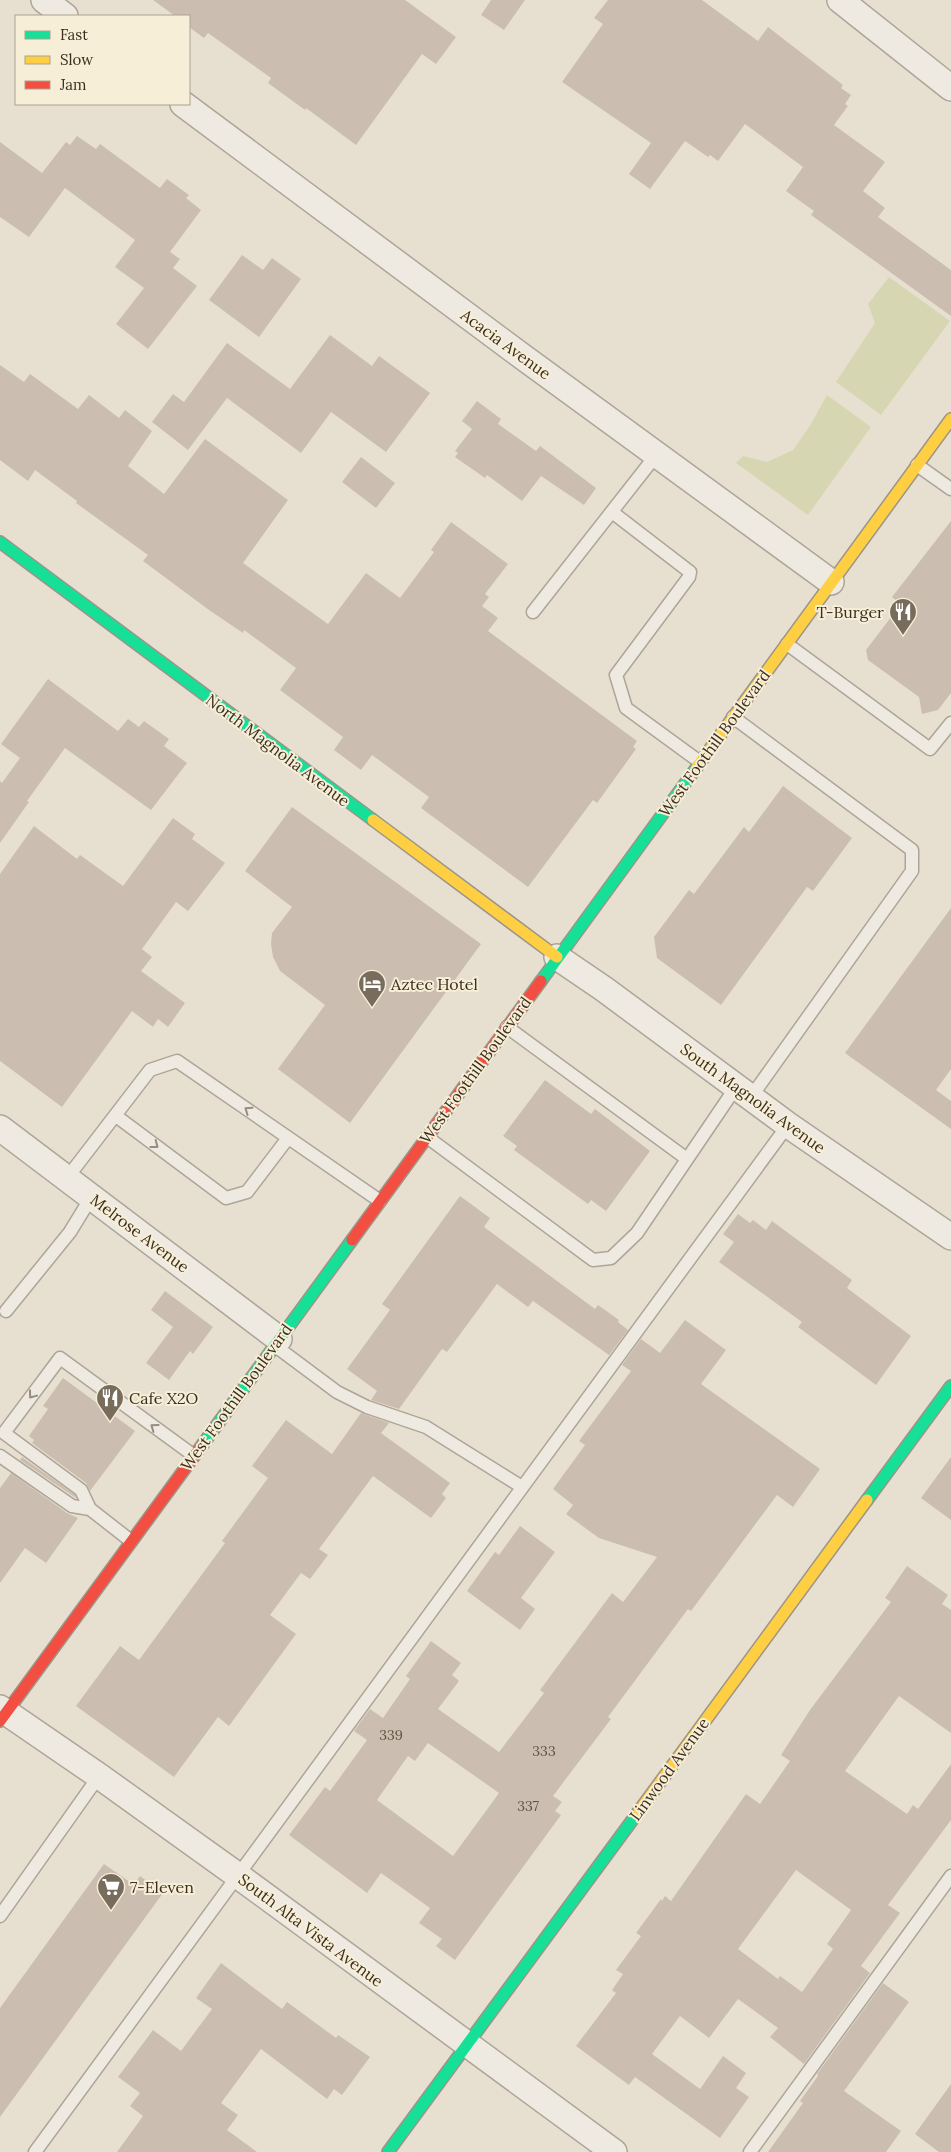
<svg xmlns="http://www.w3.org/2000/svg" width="951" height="2152" font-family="Lora,serif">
<rect width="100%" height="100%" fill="#e7e0d0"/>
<path fill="#d6d7b2" d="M 889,277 L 950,321 L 881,415 L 836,382 L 875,323 L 868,304 Z
M 827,395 L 871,427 L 808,515 L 736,463 L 743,456 L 767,462 L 793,450 L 811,424 Z"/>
<path fill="#cbbeb0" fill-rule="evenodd" d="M 153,0 L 405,0 L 456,37 L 436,64 L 422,54 L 356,145 L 306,108 L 305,110 L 268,83 L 271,78 L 208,33 L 204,38 L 189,27 L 189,16 L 175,16 Z
M 491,0 L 525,0 L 504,30 L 481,15 Z
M 608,0 L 702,0 L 758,41 L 768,27 L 843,85 L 841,88 L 851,95 L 845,104 L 848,106 L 834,125 L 885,162 L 863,191 L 885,208 L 878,217 L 951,270 L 951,316 L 811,215 L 814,211 L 786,191 L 803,167 L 745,124 L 718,161 L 710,155 L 708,157 L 685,141 L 650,189 L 629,174 L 651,143 L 562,82 L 603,24 L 594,18 Z
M 77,136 L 96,149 L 100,144 L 160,188 L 167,179 L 189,195 L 186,198 L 201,210 L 170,252 L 180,259 L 173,268 L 197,286 L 148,349 L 116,324 L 144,288 L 115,267 L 135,240 L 65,188 L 29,237 L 0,217 L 0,142 L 42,173 L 66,142 L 70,145 Z
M 242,255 L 263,270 L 272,258 L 301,279 L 259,337 L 209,300 Z
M 330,335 L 372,366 L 379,356 L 430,393 L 386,452 L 331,412 L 301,453 L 227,398 L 188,450 L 152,422 L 173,394 L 184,402 L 227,343 L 290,389 Z
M 0,365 L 24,382 L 30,374 L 78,409 L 89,395 L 119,418 L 125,410 L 152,431 L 128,466 L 164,494 L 205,439 L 288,500 L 243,563 L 328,624 L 366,573 L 400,598 L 434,552 L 431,550 L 451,522 L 508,564 L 485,594 L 489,597 L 482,606 L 498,618 L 488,631 L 637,741 L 633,747 L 636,749 L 597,803 L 593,800 L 528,887 L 421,808 L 429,797 L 372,755 L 361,770 L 334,750 L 343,737 L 280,690 L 296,668 L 244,630 L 243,633 L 209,610 L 143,561 L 148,555 L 76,503 L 77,501 L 35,470 L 28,481 L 0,460 Z
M 477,401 L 501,419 L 498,424 L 536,451 L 540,446 L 596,488 L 584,505 L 541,476 L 522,501 L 487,475 L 485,478 L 455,457 L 458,453 L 455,451 L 472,429 L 462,421 Z
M 361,457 L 395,483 L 376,508 L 342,482 Z
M 951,521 L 951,693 L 938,710 L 922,714 L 919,697 L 868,660 L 866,650 L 901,604 L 892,597 Z
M 48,679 L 118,731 L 128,719 L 139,727 L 144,721 L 169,739 L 164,746 L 187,763 L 151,810 L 65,748 L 27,801 L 29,802 L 0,843 L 0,781 L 2,783 L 20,758 L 1,744 Z
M 783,786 L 852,838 L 813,891 L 807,887 L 721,1005 L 657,958 L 654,937 L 689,890 L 694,894 L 744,827 L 749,832 Z
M 292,807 L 481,944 L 350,1123 L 278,1069 L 325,1005 L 280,971 L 273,957 L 271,944 L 272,933 L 292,907 L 245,871 Z
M 173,818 L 195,834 L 192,839 L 225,863 L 188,911 L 176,902 L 142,949 L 152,957 L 141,971 L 185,1003 L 168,1027 L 158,1019 L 153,1027 L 132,1011 L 62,1107 L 0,1061 L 0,874 L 34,826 L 77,859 L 80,855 L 123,886 Z
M 951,908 L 951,1069 L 936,1090 L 951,1101 L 951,1129 L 845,1053 Z
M 545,1080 L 591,1114 L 595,1109 L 650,1151 L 606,1211 L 591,1200 L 588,1204 L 514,1150 L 517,1146 L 503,1136 Z
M 460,1196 L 490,1218 L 484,1227 L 595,1309 L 598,1305 L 619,1320 L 618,1322 L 628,1330 L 609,1355 L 533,1301 L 528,1307 L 497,1284 L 447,1352 L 442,1349 L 399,1409 L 371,1400 L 377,1391 L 347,1369 L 390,1310 L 382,1304 Z
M 738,1214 L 750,1223 L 753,1220 L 766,1230 L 772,1221 L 852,1280 L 847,1288 L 911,1336 L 876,1385 L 798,1327 L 802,1322 L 719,1262 L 734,1242 L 723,1234 Z
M 165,1291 L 213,1327 L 193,1354 L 190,1351 L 169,1380 L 146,1363 L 173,1327 L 151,1310 Z
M 685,1320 L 726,1350 L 701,1384 L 820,1469 L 793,1507 L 777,1495 L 691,1611 L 688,1609 L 608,1717 L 611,1719 L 553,1796 L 562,1802 L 555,1811 L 561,1815 L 455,1960 L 436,1946 L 442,1939 L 419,1923 L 430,1908 L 381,1873 L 367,1893 L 289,1835 L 325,1787 L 330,1791 L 367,1740 L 354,1731 L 370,1709 L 383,1718 L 410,1679 L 406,1676 L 431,1641 L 461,1663 L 452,1675 L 459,1681 L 438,1709 L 499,1752 L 544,1693 L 540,1690 L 612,1593 L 623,1602 L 657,1557 L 599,1538 L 566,1514 L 573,1505 L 553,1489 L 585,1445 L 579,1441 L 631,1371 L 622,1365 L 641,1339 L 660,1353 ZM 428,1743 L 499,1793 L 453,1856 L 377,1800 L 408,1756 L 415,1761 Z
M 63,1378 L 135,1431 L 90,1491 L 86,1483 L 32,1443 L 34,1440 L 29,1436 L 48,1409 L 43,1406 Z
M 361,1413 L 389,1423 L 381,1433 L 450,1483 L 442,1494 L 446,1498 L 431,1518 L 373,1476 L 319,1549 L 328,1555 L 310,1579 L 301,1573 L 270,1615 L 296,1634 L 229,1726 L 218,1717 L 174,1777 L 76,1706 L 120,1646 L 139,1660 L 225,1543 L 222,1541 L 268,1478 L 252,1466 L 286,1420 L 332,1454 Z
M 22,1457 L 75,1495 L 76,1498 L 20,1460 Z
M 951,1457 L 951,1520 L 921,1498 Z
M 11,1473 L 67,1513 L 78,1518 L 46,1563 L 25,1548 L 0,1583 L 0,1488 Z
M 520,1526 L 555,1552 L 521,1598 L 535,1609 L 520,1630 L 467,1591 L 495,1552 L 499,1555 Z
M 907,1566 L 948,1595 L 942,1604 L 951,1610 L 951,1733 L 899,1696 L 845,1771 L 907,1814 L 913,1805 L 918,1809 L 951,1764 L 951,1820 L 888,1905 L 900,1913 L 861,1966 L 870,1973 L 804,2064 L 770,2037 L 778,2028 L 738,1999 L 709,2038 L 680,2016 L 652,2054 L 700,2089 L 723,2056 L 746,2073 L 736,2088 L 749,2097 L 720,2138 L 635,2077 L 629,2085 L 576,2046 L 616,1993 L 612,1990 L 623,1974 L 616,1970 L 641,1936 L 636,1933 L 661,1899 L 662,1901 L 665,1896 L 671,1901 L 746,1794 L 760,1804 L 790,1761 L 781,1755 L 810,1710 L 891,1602 L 885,1598 ZM 796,1870 L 851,1910 L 827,1944 L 833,1949 L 802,1992 L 780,1976 L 778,1979 L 738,1949 Z
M 104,1864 L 134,1885 L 140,1876 L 163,1893 L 0,2117 L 0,2008 Z
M 221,1963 L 282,2009 L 287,2002 L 336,2038 L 338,2035 L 370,2057 L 342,2095 L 334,2089 L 327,2099 L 261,2049 L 221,2103 L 238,2115 L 227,2130 L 257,2152 L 117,2152 L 143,2116 L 130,2106 L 140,2093 L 118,2077 L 153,2030 L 181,2051 L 212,2009 L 196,1998 Z
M 883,1983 L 909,2002 L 844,2091 L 901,2131 L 886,2152 L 768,2152 L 803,2103 L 800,2101 L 818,2076 L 817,2074 Z
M 951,2084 L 951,2152 L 939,2152 L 915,2134 Z"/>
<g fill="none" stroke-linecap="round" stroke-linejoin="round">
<defs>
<path id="lane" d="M 917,465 L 951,489
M 612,512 L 690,572 L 689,577 L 616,675 L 626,708 L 700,762
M 533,612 L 657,454
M 787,644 L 930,749 L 951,723
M 733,717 L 912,850 L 912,871 L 751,1097
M 507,1027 L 687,1159
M 116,1116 L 226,1198 L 247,1192 L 288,1138
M 427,1137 L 593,1260 L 611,1258 L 637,1233 L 736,1087
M 67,1178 L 150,1070 L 177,1061 L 380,1201
M 6,1311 L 70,1232 L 92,1196
M 274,1345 L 337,1392 L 367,1407 L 426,1427 L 522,1487
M 0,1456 L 72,1506 L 90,1509 L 131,1541
M 90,1509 L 81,1490 L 4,1433 L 60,1358 L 193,1455
M 0,1916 L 99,1776
M 35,2152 L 788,1125
M 750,2152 L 951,1876"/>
<path id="street" d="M 44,0 L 65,16
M 840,0 L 951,88
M 183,104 L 523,357 L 831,582
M 557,957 L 604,989 L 788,1125 L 951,1237
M 0,1128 L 279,1339
M 0,1708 L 99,1776 L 237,1875 L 614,2152"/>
<path id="fast" d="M 0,542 L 373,820
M 541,981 L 697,767
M 203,1444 L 352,1240
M 867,1500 L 951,1386
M 388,2152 L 639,1811"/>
<path id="slow" d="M 697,767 L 951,419
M 373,820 L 557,957
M 639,1811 L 867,1500"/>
<path id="jam" d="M 352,1240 L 541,981
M 0,1721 L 203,1444"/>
</defs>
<use href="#lane" stroke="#aca598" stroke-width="15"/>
<use href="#street" stroke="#aca598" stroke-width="28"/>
<use href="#fast" stroke="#9c9488" stroke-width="14"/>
<use href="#slow" stroke="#9c9488" stroke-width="14"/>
<use href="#jam" stroke="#9c9488" stroke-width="14"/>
<use href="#lane" stroke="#efeae1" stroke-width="12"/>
<use href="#street" stroke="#efeae1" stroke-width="25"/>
<use href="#fast" stroke="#16e098" stroke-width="11"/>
<use href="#slow" stroke="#ffcf43" stroke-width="11"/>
<use href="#jam" stroke="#f24e42" stroke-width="11"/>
</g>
<defs><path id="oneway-chevron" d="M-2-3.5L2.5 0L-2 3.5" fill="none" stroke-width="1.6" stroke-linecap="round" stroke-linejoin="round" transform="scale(1.25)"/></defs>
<g stroke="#968c80">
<use href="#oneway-chevron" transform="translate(248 1110) rotate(-145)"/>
<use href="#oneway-chevron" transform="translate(155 1145) rotate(37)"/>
<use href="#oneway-chevron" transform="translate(32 1395) rotate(127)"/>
<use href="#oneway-chevron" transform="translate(154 1427) rotate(-144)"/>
</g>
<defs>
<symbol id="restaurant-pin" viewBox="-11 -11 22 30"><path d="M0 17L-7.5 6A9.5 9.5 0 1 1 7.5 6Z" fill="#786c5d" stroke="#f7eed7"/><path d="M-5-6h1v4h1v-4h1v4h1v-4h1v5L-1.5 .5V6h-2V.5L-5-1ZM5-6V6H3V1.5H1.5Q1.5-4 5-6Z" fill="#fff"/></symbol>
<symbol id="hotel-pin" viewBox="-11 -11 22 30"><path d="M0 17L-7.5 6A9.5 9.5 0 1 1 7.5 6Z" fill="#786c5d" stroke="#f7eed7"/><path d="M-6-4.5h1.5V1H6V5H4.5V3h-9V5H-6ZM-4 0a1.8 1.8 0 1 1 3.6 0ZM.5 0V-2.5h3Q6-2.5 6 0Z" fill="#fff"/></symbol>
<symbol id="supermarket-pin" viewBox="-11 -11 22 30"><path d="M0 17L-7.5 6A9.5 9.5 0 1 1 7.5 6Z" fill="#786c5d" stroke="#f7eed7"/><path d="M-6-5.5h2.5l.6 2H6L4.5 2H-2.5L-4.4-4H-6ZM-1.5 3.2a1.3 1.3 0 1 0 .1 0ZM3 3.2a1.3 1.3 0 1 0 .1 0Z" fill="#fff"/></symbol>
</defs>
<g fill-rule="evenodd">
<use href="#restaurant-pin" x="887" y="596" width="32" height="43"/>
<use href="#hotel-pin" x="356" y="968" width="32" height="43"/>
<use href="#restaurant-pin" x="94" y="1382" width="32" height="43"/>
<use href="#supermarket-pin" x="95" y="1871" width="32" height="43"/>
</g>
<g text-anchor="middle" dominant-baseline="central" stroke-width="4" stroke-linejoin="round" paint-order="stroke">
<g font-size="14" fill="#605243">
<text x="391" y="1735">339</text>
<text x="544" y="1751">333</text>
<text x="528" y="1806">337</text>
</g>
<g font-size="16" fill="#3c2e1f" stroke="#f7eed7">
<text transform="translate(506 344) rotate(36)">Acacia Avenue</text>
<text transform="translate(714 743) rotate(-54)">West Foothill Boulevard</text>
<text transform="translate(278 750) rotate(37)">North Magnolia Avenue</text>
<text transform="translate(475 1070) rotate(-54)">West Foothill Boulevard</text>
<text transform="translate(753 1098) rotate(36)">South Magnolia Avenue</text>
<text transform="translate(140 1233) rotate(37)">Melrose Avenue</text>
<text transform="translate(236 1397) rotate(-54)">West Foothill Boulevard</text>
<text transform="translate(669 1769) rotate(-54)">Linwood Avenue</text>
<text transform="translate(311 1930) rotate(37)">South Alta Vista Avenue</text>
</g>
<g font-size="16" fill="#3c2e1f" stroke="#f7eed7" text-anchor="start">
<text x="884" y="612" text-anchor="end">T-Burger</text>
<text x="391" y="984">Aztec Hotel</text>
<text x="129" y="1398">Cafe X2O</text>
<text x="130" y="1887">7-Eleven</text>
</g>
</g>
<rect x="15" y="15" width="175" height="90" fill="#f7eed7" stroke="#aca18d"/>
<rect x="25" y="31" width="25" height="8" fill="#16e098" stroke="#aca18d"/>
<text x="60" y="40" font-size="15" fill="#3c2e1f">Fast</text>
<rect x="25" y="56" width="25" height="8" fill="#ffcf43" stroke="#aca18d"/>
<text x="60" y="65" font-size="15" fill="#3c2e1f">Slow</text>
<rect x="25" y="81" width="25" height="8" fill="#f24e42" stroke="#aca18d"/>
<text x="60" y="90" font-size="15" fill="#3c2e1f">Jam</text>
</svg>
